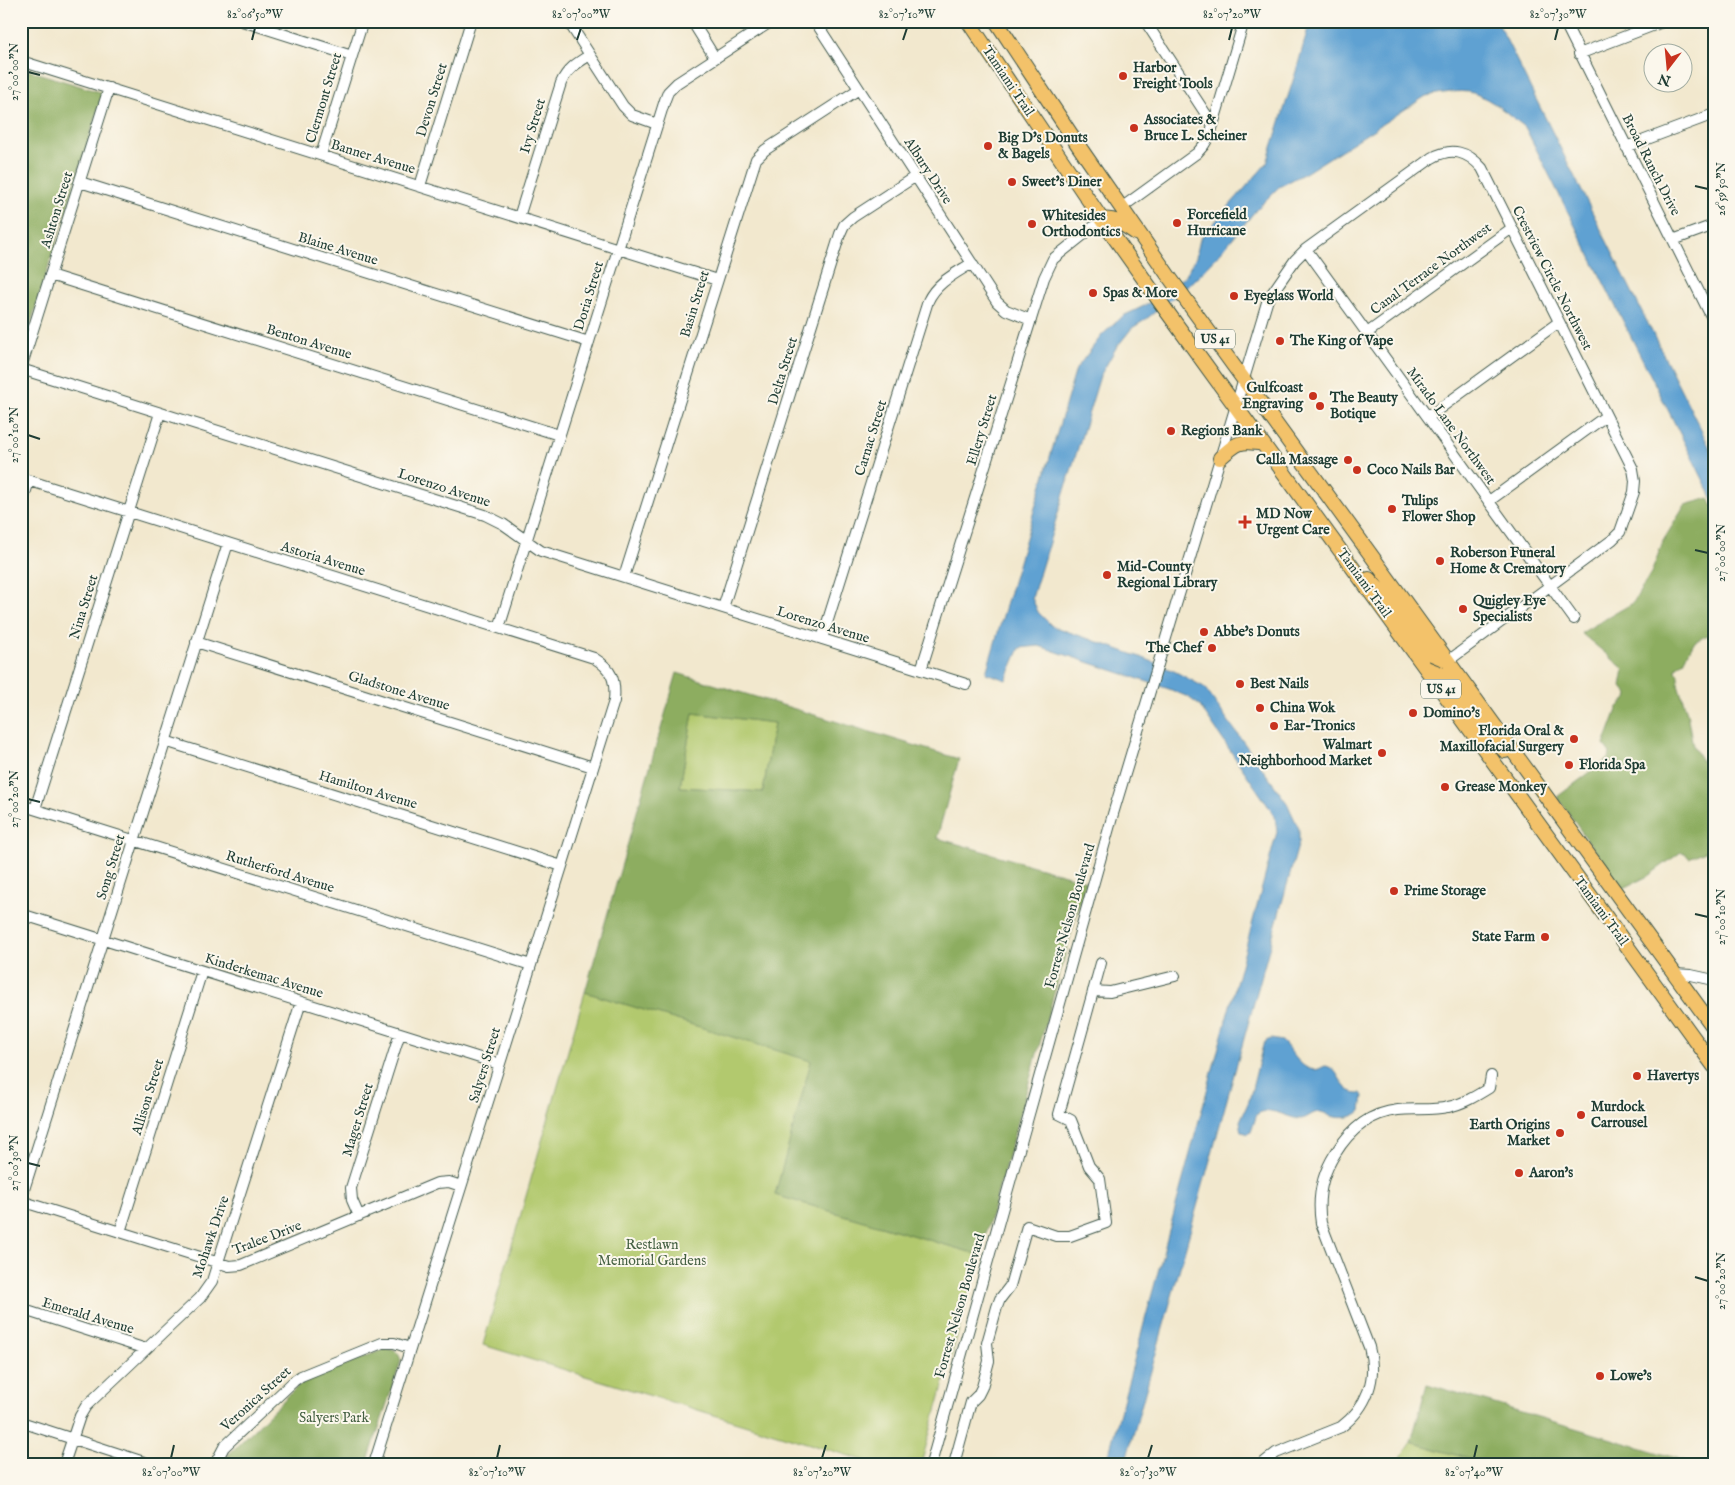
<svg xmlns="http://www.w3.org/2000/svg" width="1735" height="1485" font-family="'IM FELL English',serif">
<rect width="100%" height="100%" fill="#fbf7ec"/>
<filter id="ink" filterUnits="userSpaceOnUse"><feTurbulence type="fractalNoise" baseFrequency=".02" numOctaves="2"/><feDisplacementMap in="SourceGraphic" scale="10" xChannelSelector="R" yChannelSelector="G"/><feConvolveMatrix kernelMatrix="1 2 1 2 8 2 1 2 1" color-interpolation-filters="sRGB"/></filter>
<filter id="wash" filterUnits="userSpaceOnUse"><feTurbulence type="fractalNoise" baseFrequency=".0096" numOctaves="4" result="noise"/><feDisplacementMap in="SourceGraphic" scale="20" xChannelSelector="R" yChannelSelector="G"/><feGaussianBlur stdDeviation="1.12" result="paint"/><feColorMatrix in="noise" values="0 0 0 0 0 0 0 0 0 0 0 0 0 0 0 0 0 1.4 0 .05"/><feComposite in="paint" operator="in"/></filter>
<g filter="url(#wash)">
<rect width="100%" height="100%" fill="#f2e8ce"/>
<path fill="#b2c96e" stroke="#688351" d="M 693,713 L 774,723 L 763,792 L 680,787 Z
M 585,992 L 812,1061 L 775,1195 L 980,1255 L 921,1464 L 876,1464 L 483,1345 Z
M 1411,1442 L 1487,1464 L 1396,1464 Z"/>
<path fill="#8dad61" stroke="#56754a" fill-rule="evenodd" d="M 21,68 L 103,93 L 21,354 Z
M 1709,498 L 1714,509 L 1714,639 L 1712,636 L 1708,635 L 1694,642 L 1684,661 L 1677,666 L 1676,671 L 1679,676 L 1678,684 L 1687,713 L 1693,746 L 1714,781 L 1714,849 L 1710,849 L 1689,858 L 1685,853 L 1681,852 L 1648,876 L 1622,889 L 1557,797 L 1609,758 L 1610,753 L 1604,745 L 1618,707 L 1627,699 L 1628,694 L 1621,686 L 1624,669 L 1581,633 L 1633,603 L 1652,571 L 1663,541 L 1685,505 Z
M 677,673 L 959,759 L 937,838 L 1086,881 L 980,1255 L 775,1195 L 811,1061 L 585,992 ZM 693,713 L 774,723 L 763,792 L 680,787 Z
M 388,1349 C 396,1350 399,1353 401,1361 L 367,1464 L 224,1464 L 229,1454 L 302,1382 L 382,1350 Z
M 1427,1384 L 1696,1464 L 1487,1464 L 1411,1442 Z"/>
<path fill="#5ea1d2" stroke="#3e6f83" d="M 1310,21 L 1497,21 L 1714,456 L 1714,501 L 1525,127 C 1509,115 1492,99 1473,93 C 1460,89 1438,94 1426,96 L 1307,172 L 1279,187 L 1256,210 L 1222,251 L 1195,280 L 1145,320 L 1132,328 L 1116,348 L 1100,376 L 1032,598 L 1038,612 L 1052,626 L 1146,659 L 1176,672 L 1204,687 L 1287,803 L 1299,829 L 1299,842 L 1125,1464 L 1106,1464 L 1277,832 L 1275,816 L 1199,705 L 1188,697 L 1169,689 L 1039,646 L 1020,648 L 1006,680 L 986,673 L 1076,369 L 1102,335 L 1123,316 L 1146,305 L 1185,276 L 1196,257 L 1200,239 L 1267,163 L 1297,68 Z
M 1271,1039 L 1282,1041 C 1292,1050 1302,1074 1319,1069 C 1321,1068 1324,1066 1326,1066 C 1343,1070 1338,1094 1361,1093 L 1363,1096 L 1361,1111 C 1352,1119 1339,1119 1328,1115 C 1327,1114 1322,1112 1321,1112 C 1312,1111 1307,1120 1299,1119 C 1285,1117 1271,1106 1257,1114 L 1251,1132 L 1249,1134 L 1242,1132 L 1240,1121 L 1249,1101 L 1263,1045 L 1266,1041 Z"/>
</g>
<g filter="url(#ink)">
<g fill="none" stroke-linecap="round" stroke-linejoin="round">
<defs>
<path id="minor" d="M 242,21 L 352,56
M 568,21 L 623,106 L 632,115 L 657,124
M 692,21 L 715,58
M 815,21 L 997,302 L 1006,310 L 1031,320
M 1145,21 L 1213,125
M 1564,21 L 1714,322
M 1579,54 L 1665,21
M 21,61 L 717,280
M 1626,147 L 1714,114
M 321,155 L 363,21
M 80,182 L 589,342
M 420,186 L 471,21
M 1121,208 L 1197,153 L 1204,145 L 1210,135 L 1244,21
M 519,217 L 561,83 C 567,69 577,63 590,55
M 1673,240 L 1714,225
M 1306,249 L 1574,619
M 50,275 L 559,435
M 1367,333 L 1512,228
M 21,368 L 109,88
M 21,369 L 485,515 L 503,524 L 541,551 L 966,684
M 1428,417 L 1559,322
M 21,478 L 594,658 C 612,669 616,680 614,701 L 374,1464
M 1489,501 L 1606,416
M 21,506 L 29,481
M 624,577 L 756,159 L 765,150 L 859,89
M 723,608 L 840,234 L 844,225 L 853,217 L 916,176
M 499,628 L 665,100 L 668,92 L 677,83 L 772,21
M 822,639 L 928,301 C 937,282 955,274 972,263
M 196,642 L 593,767
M 921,670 L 1044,278 L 1053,259 L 1102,220
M 165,741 L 562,866
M 21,805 L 531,965
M 35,809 L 160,413
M 21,914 L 499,1064
M 1675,974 L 1691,975 L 1714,980
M 1093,991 L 1110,992 L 1175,976
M 21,1199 L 228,543
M 21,1201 L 229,1266 L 241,1265 L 437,1183 L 449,1182 L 461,1186
M 359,1216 L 352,1200 L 351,1188 L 400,1033
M 120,1232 L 202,971
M 21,1309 L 146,1349
M 21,1422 L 150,1464
M 64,1464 L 80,1416 L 86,1406 L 200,1298 L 212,1281 L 301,1002
M 215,1464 L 224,1447 L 294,1381 L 301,1376 L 382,1343 L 394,1343 L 410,1348
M 931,1464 L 1113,814 L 1268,299 L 1295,260 L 1306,249 L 1432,158 C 1452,147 1467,151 1482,168 L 1633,469 L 1635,481 L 1634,492 L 1620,532 L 1612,540 L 1448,661
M 954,1464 L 971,1402 L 978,1395 L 982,1387 L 989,1361 L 987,1343 L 997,1307 L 1000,1299 L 1010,1286 L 1027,1226 L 1056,1236 L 1070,1236 L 1106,1223 L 1100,1179 L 1089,1166 L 1071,1120 L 1059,1114 L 1101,963
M 1262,1464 L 1276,1453 L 1341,1427 C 1367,1407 1378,1379 1369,1347 L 1321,1223 C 1317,1198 1321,1176 1335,1154 C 1349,1131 1369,1113 1398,1110 C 1414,1108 1431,1111 1448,1107 C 1463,1104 1476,1096 1489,1088 L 1491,1076"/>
<path id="major" d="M 968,21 L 1102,220 L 1168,313 L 1714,1066
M 996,21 L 1080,148 L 1170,278 L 1714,1028
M 1102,220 C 1115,217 1125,226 1136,233
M 1220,458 C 1238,442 1240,440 1263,444
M 1369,579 L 1390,601 L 1426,649 L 1432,654 L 1446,660
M 1426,668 L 1441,674 L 1448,681 L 1491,737 L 1505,751"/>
</defs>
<use href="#minor" stroke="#3f574b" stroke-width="12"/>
<use href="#major" stroke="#3f574b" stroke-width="16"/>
<use href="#minor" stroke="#fff" stroke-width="10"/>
<use href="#major" stroke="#f3c26a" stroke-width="14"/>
</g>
</g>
<path fill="none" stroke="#1f3d34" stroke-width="2" d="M 252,40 L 255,28M 577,40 L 581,28M 903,40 L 907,28M 1229,40 L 1232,28M 1555,40 L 1558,28M 28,72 L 40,75M 1695,186 L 1708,189M 28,435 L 40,439M 1695,550 L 1708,553M 28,799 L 40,802M 1695,914 L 1708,917M 28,1163 L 40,1166M 1695,1277 L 1708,1281M 171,1458 L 174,1445M 497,1458 L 500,1445M 822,1458 L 826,1445M 1148,1458 L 1152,1445M 1474,1458 L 1477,1445"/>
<g fill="#c8321e" stroke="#fbf7ec" stroke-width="2">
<circle cx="1123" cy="76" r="5"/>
<circle cx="1134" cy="128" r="5"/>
<circle cx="988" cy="146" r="5"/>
<circle cx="1012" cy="182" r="5"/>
<circle cx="1177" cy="223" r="5"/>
<circle cx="1032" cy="224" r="5"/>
<circle cx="1093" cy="293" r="5"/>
<circle cx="1234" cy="296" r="5"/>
<circle cx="1280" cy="341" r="5"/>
<circle cx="1313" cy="396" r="5"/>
<circle cx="1320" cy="406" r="5"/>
<circle cx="1171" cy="431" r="5"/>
<circle cx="1348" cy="460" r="5"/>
<circle cx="1357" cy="470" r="5"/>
<circle cx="1392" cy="509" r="5"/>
<path d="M1242.5 514.5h5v5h5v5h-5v5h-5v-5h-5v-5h5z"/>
<circle cx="1440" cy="561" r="5"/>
<circle cx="1107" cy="575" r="5"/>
<circle cx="1463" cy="609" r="5"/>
<circle cx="1204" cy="632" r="5"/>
<circle cx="1212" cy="648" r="5"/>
<circle cx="1240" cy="684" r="5"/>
<circle cx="1260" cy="708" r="5"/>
<circle cx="1413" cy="713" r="5"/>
<circle cx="1274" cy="726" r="5"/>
<circle cx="1574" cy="739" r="5"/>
<circle cx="1382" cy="753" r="5"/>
<circle cx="1569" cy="765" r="5"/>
<circle cx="1445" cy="787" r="5"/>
<circle cx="1394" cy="891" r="5"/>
<circle cx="1545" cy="937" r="5"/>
<circle cx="1637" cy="1076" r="5"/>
<circle cx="1581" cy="1115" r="5"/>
<circle cx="1560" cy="1133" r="5"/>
<circle cx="1519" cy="1173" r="5"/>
<circle cx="1600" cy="1376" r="5"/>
</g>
<g text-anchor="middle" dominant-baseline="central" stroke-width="4" stroke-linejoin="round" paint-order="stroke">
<g fill="#fbf7ec" stroke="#61756b" stroke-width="1">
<rect x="1195" y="329.5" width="40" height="19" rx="4"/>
<rect x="1421" y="679.5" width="40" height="19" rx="4"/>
</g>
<g font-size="12" font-weight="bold" fill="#1f3d34">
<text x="1215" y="339">US 41</text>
<text x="1441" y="689">US 41</text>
</g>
<g font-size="14" font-weight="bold" fill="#1f3d34" stroke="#fbf7ec" text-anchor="start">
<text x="1133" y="68">Harbor<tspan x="1133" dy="16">Freight Tools</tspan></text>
<text x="1144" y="120">Associates &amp;<tspan x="1144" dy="16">Bruce L. Scheiner</tspan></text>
<text x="998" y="138">Big D's Donuts<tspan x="998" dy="16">&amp; Bagels</tspan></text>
<text x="1022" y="182">Sweet's Diner</text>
<text x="1187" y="215">Forcefield<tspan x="1187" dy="16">Hurricane</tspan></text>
<text x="1042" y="216">Whitesides<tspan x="1042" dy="16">Orthodontics</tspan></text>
<text x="1103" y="293">Spas &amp; More</text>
<text x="1244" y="296">Eyeglass World</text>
<text x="1290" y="341">The King of Vape</text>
<text x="1303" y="388" text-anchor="end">Gulfcoast<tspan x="1303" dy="16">Engraving</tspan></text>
<text x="1330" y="398">The Beauty<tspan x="1330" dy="16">Botique</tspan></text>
<text x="1181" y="431">Regions Bank</text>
<text x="1338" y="460" text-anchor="end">Calla Massage</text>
<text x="1367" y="470">Coco Nails Bar</text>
<text x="1402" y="501">Tulips<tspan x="1402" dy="16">Flower Shop</tspan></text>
<text x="1256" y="514">MD Now<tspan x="1256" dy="16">Urgent Care</tspan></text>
<text x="1450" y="553">Roberson Funeral<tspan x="1450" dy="16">Home &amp; Crematory</tspan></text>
<text x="1117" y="567">Mid-County<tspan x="1117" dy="16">Regional Library</tspan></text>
<text x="1473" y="601">Quigley Eye<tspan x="1473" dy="16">Specialists</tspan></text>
<text x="1214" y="632">Abbe's Donuts</text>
<text x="1202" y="648" text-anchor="end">The Chef</text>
<text x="1250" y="684">Best Nails</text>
<text x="1270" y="708">China Wok</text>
<text x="1423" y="713">Domino's</text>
<text x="1284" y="726">Ear-Tronics</text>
<text x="1564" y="731" text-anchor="end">Florida Oral &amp;<tspan x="1564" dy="16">Maxillofacial Surgery</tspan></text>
<text x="1372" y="745" text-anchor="end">Walmart<tspan x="1372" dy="16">Neighborhood Market</tspan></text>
<text x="1579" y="765">Florida Spa</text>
<text x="1455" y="787">Grease Monkey</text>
<text x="1404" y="891">Prime Storage</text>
<text x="1535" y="937" text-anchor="end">State Farm</text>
<text x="1647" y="1076">Havertys</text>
<text x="1591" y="1107">Murdock<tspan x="1591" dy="16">Carrousel</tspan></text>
<text x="1550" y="1125" text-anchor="end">Earth Origins<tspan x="1550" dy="16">Market</tspan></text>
<text x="1529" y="1173">Aaron's</text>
<text x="1610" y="1376">Lowe's</text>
</g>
<g font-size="14" fill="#1f3d34" stroke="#fbf7ec">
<text transform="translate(1008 81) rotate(56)">Tamiami Trail</text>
<text transform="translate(324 98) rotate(-73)">Clermont Street</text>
<text transform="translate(432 100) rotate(-73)">Devon Street</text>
<text transform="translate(533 126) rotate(-73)">Ivy Street</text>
<text transform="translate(373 157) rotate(17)">Banner Avenue</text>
<text transform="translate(1651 165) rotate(63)">Broad Ranch Drive</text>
<text transform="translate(928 171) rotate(57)">Albury Drive</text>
<text transform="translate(57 210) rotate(-73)">Ashton Street</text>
<text transform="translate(338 249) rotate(17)">Blaine Avenue</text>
<text transform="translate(1431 269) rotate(-36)">Canal Terrace Northwest</text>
<text transform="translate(1552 278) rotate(63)">Crestview Circle Northwest</text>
<text transform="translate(589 296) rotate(-73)">Doria Street</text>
<text transform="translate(695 304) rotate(-73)">Basin Street</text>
<text transform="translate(309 342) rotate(17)">Benton Avenue</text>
<text transform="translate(783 371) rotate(-73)">Delta Street</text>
<text transform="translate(1451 426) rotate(54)">Mirado Lane Northwest</text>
<text transform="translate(982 430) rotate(-73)">Ellery Street</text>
<text transform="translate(871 438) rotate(-73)">Carnac Street</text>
<text transform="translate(444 488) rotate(18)">Lorenzo Avenue</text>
<text transform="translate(323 559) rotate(17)">Astoria Avenue</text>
<text transform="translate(1364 583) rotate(54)">Tamiami Trail</text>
<text transform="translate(84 607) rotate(-73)">Nina Street</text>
<text transform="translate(823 625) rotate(17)">Lorenzo Avenue</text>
<text transform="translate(399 691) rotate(17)">Gladstone Avenue</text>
<text transform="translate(368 790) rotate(17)">Hamilton Avenue</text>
<text transform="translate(111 867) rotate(-73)">Song Street</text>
<text transform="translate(280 872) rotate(17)">Rutherford Avenue</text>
<text transform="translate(1601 911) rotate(54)">Tamiami Trail</text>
<text transform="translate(1070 916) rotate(-74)">Forrest Nelson Boulevard</text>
<text transform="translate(264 976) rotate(17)">Kinderkemac Avenue</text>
<text transform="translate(485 1065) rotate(-73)">Salyers Street</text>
<text transform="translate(148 1097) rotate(-73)">Allison Street</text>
<text transform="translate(358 1120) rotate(-73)">Mager Street</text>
<text transform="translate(211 1237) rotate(-71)">Mohawk Drive</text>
<text transform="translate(267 1238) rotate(-21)">Tralee Drive</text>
<text transform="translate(960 1306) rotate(-74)">Forrest Nelson Boulevard</text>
<text transform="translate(88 1316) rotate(17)">Emerald Avenue</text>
<text transform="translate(256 1399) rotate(-42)">Veronica Street</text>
</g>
<g font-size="14" fill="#446042" stroke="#fbf7ec">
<text x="652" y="1245">Restlawn<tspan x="652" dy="16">Memorial Gardens</tspan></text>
<text x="334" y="1418">Salyers Park</text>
</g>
</g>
<rect width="1735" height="1485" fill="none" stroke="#fbf7ec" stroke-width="55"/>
<g transform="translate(1668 68) rotate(196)"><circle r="24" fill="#fbf7ec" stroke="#a3ada2"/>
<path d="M0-4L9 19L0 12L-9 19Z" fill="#c8321e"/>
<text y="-8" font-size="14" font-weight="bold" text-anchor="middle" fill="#1f3d34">N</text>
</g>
<rect x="28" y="28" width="1680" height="1430" fill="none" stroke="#1f3d34" stroke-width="2"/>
<g font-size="12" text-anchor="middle" fill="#1f3d34">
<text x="255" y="18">82°06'50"W</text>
<text x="581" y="18">82°07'00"W</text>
<text x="907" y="18">82°07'10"W</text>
<text x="1232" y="18">82°07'20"W</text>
<text x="1558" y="18">82°07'30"W</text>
<text transform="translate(14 72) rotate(-90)" y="4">27°00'00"N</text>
<text transform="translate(1721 189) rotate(-90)" y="4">26°59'50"N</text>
<text transform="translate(14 435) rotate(-90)" y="4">27°00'10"N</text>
<text transform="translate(1721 553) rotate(-90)" y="4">27°00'00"N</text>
<text transform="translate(14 799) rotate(-90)" y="4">27°00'20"N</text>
<text transform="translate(1721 917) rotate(-90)" y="4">27°00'10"N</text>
<text transform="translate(14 1163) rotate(-90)" y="4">27°00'30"N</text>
<text transform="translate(1721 1281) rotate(-90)" y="4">27°00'20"N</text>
<text x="171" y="1476">82°07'00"W</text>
<text x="497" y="1476">82°07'10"W</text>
<text x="822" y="1476">82°07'20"W</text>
<text x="1148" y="1476">82°07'30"W</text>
<text x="1474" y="1476">82°07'40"W</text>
</g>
</svg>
